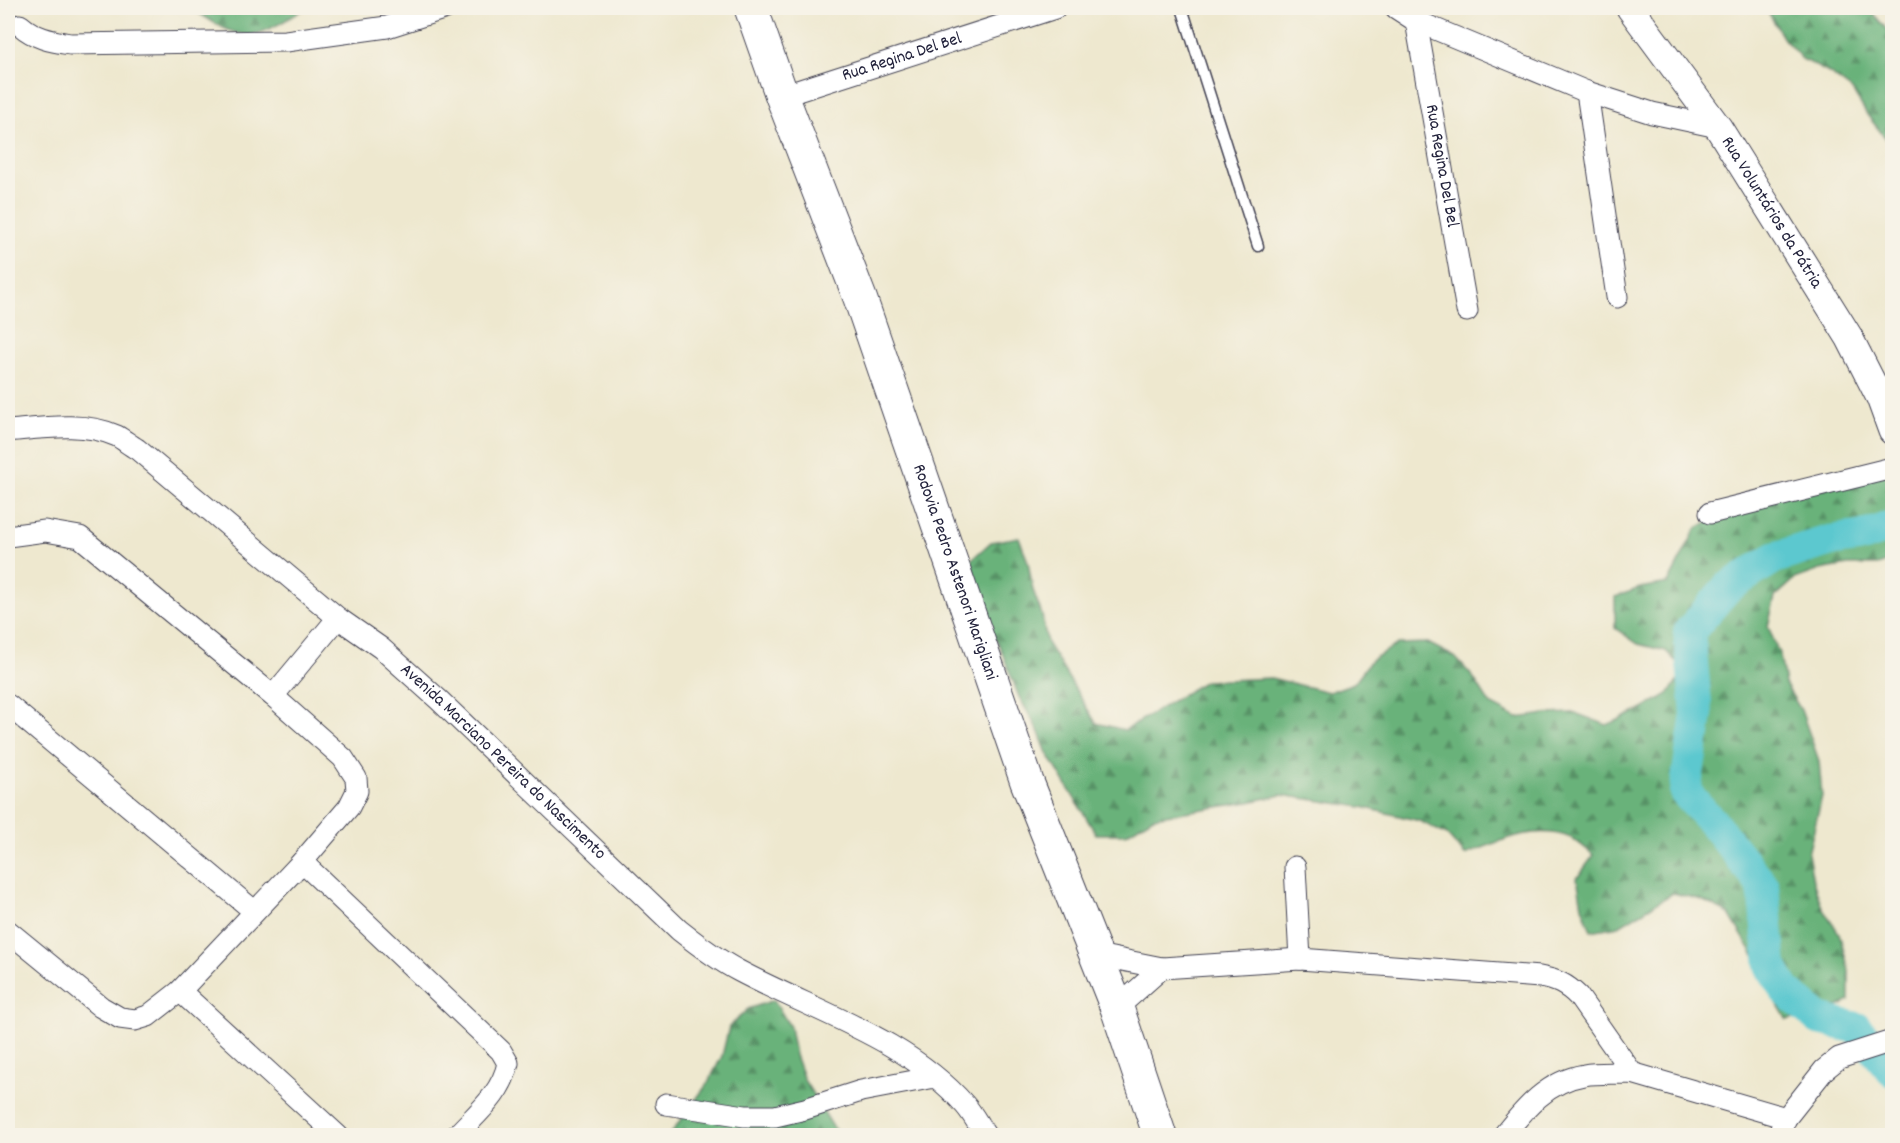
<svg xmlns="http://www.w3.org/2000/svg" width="1900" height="1143" font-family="Dekko,sans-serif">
<defs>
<pattern id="forest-firs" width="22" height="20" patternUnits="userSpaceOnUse" patternTransform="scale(1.5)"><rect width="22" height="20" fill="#69b27a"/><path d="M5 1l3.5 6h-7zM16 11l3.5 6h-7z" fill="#569065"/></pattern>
</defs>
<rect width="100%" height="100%" fill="#f7f3e8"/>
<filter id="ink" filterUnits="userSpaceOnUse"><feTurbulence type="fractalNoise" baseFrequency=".0167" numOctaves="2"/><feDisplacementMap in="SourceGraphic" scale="12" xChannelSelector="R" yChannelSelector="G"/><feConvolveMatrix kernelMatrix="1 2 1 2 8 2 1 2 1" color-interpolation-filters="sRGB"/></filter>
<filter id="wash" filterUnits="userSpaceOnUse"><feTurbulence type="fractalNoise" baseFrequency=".008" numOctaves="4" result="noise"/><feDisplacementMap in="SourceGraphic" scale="24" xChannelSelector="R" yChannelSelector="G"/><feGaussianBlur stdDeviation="1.35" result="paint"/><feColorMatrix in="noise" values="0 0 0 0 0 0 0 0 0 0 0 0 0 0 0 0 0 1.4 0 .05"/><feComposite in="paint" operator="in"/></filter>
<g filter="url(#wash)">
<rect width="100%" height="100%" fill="#eee8cf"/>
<path fill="url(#forest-firs)" stroke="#466a5a" stroke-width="1.5" d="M 190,8 L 306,8 C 294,15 264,35 250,35 C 228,35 208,18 190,8 Z
M 1770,8 L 1869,8 L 1892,36 L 1892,146 L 1868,116 L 1852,90 L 1829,73 L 1802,59 L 1784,39 L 1768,12 Z
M 1872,465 L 1892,480 L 1892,560 L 1878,565 L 1848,565 L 1820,570 L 1795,579 L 1775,597 L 1768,626 L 1780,656 L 1785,684 L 1801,710 L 1819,761 L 1822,796 L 1808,854 L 1813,881 L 1822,907 L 1839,933 L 1849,970 L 1849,1001 L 1840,1006 L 1787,1020 L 1771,993 L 1762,968 L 1729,914 L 1702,900 L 1673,893 L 1619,926 L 1591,931 L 1582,906 L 1577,878 L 1594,855 C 1587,850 1579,842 1571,838 C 1535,823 1498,842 1465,855 L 1447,835 L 1420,821 L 1362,807 L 1281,795 L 1249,802 L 1153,817 L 1126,834 L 1096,834 L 1047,753 L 1037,728 L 1019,697 L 1000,647 L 983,620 L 971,560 L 991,542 L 1019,537 L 1028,562 L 1033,590 L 1042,615 L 1047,643 L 1096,723 L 1125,730 L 1205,681 L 1271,678 L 1329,692 L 1354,683 L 1371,660 L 1398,644 L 1428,643 L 1455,657 L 1473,677 L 1490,704 L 1517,718 L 1545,714 L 1575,713 L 1607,725 L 1641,710 L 1668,694 L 1685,671 L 1666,651 L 1638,644 L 1615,628 L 1615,597 L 1640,588 L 1668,583 L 1696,529 L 1759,490 L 1784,481 Z
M 774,1000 L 790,1027 L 795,1055 L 804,1080 L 838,1135 L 669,1136 L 708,1083 L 722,1056 L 729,1027 L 748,1009 Z"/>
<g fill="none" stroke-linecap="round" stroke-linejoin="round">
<path stroke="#5bc8cf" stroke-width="32" d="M 1892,526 L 1865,536 L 1829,541 L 1774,558 L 1727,588 L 1689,632 L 1697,714 L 1685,792 L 1714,824 L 1763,886 L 1771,966 L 1785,990 L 1819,1019 L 1857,1028 L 1892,1071"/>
</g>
</g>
<g filter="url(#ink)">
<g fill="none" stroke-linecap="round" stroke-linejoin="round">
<defs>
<path id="service" d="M 1182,8 L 1258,246"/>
<g id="minor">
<path d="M 1396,8 L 1416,21 L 1587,92 L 1652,113 L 1718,127"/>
<path id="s1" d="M 1416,21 L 1467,311"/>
<path d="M 20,25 C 35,38 50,41 70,44 L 286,41 L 387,27 L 446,8"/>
<path d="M 1587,92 L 1617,297"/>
<path id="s2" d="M 782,96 L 1055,8"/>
<path id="s3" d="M 8,431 C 42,428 84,421 117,436 C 124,440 130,445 137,449 L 338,618 L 381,648 L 439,700 L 679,930 C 698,945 718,960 739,971 C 816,1012 906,1038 965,1105 C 973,1114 979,1126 986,1136"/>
<path d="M 1710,513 L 1892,468"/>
<path d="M 8,536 L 45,531 L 80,537 L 273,696 L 343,758 L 356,778 L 357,791 L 349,807 L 302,862 L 180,991 L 148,1016 L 135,1020 L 120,1018 L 101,1007 L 8,931"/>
<path d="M 273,696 L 338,618"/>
<path d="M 8,705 L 254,911"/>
<path d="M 302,862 L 501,1051 L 508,1063 C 502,1094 477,1113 456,1136"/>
<path d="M 1295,867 L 1300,959"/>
<path d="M 1097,955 L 1162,968 L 1300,959 L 1540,977 C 1557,980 1566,984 1578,996 L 1632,1073 L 1786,1118"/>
<path d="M 180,991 L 338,1136"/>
<path d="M 1117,1008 L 1162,968"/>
<path d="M 666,1104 L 745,1116 L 775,1116 L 805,1109 L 861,1091 L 935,1077"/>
<path d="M 1503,1136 C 1525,1108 1548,1081 1584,1075 C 1599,1072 1616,1074 1632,1073"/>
<path d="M 1778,1136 L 1786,1118 L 1824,1070 L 1839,1058 L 1892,1041"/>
</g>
<g id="tertiary">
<path id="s4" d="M 1630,8 L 1718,127 L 1849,337 L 1880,398 L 1892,431"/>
</g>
<g id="primary">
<path id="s5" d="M 751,8 L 782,96 L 860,298 L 1027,782 L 1117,1008 L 1160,1136"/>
</g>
</defs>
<use href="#service" stroke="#414051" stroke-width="13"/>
<use href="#minor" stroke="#414051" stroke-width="23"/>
<use href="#tertiary" stroke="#414051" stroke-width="29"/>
<use href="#primary" stroke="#414051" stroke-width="35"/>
<use href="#service" stroke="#fff" stroke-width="10"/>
<use href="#minor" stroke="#fff" stroke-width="21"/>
<use href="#tertiary" stroke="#fff" stroke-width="27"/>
<use href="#primary" stroke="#fff" stroke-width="33"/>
</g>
</g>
<g text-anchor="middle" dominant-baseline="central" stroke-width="6" stroke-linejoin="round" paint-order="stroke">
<g font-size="18" fill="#22223b" stroke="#f7f3e8">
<text stroke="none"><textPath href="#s2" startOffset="126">Rua Regina Del Bel</textPath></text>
<text stroke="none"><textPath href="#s1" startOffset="147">Rua Regina Del Bel</textPath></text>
<text stroke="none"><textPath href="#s4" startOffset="249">Rua Voluntários da Pátria</textPath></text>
<text stroke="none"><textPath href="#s5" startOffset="600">Rodovia Pedro Astenori Marigliani</textPath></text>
<text stroke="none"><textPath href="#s3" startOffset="616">Avenida Marciano Pereira do Nascimento</textPath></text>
</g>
</g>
<rect width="1900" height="1143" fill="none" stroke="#f7f3e8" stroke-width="30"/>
</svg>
